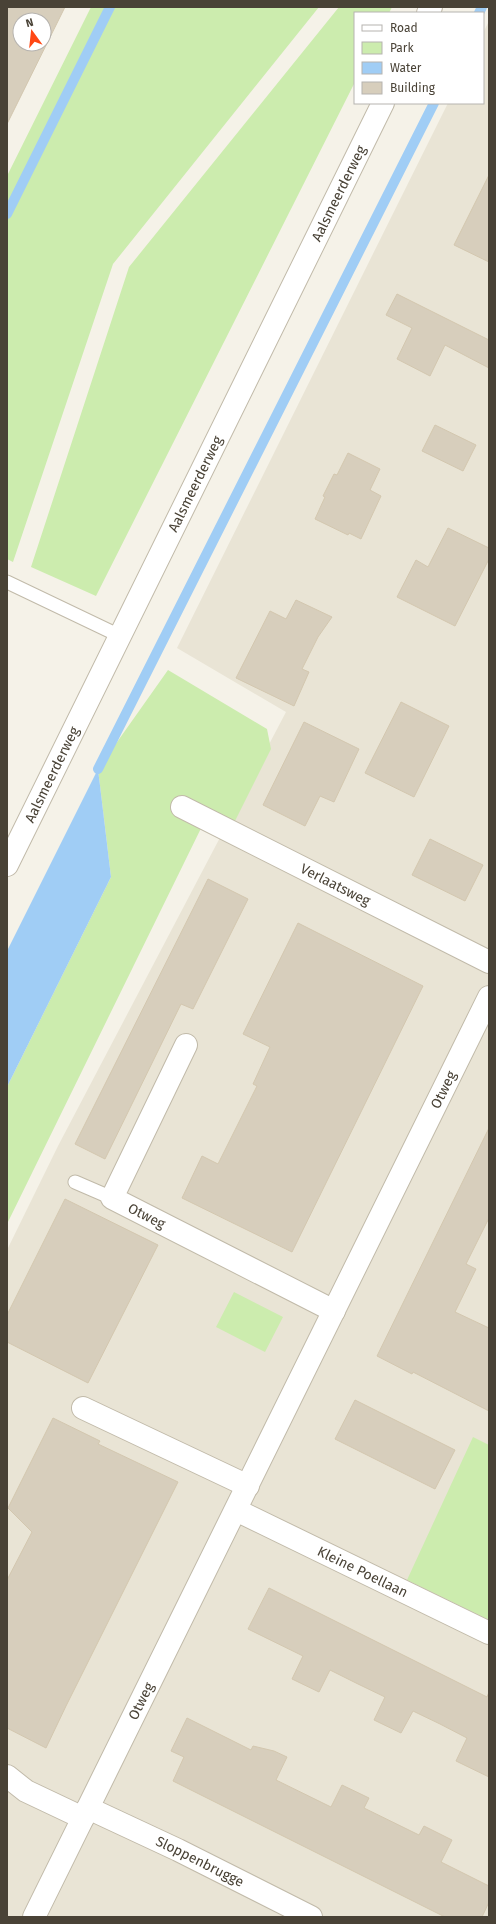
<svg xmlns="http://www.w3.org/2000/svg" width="496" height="1924" font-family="'Fira Sans',sans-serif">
<rect width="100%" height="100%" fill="#f5f2e8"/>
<path fill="#e9e4d5" d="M 489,21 L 489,1917 L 7,1917 L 7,1250 L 58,1146 L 286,712 L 177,648 L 448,103 L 483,103 L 483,33 Z"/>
<path fill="#ccecae" d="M 91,7 L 319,7 L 113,264 L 13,562 L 7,559 L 7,176 Z
M 339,7 L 392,7 L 389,13 L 355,13 L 355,82 L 96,596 L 31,567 L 129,267 Z
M 168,670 L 267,729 L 271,749 L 234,823 L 209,812 L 7,1224 L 7,1087 L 111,877 L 98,769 Z
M 234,1292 L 283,1317 L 265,1352 L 216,1327 Z
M 473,1437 L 489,1445 L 489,1620 L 407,1580 Z"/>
<path fill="#a0cdf5" d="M 98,769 L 111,877 L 7,1087 L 7,951 Z"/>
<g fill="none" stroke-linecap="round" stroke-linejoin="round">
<path stroke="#a0cdf5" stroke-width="10" d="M 479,13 L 482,7
M 7,214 L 110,7
M 98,769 L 434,103"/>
</g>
<path fill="#d7cebc" stroke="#d3c7af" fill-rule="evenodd" d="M 7,7 L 65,7 L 7,124 ZM 20,20 L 44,20 L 44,44 L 20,44 Z
M 489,175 L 489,262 L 454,245 Z
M 397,294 L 489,340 L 489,368 L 445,345 L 430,376 L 397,359 L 412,328 L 386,315 Z
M 435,425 L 476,445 L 463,471 L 422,451 Z
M 348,453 L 380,469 L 370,490 L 381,496 L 361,539 L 349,533 L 348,535 L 315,519 L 325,497 L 323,496 L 334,474 L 337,475 Z
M 448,528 L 489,548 L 489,559 L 455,626 L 397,597 L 416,560 L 428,567 Z
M 296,600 L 332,617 L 318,637 L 302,669 L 309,672 L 294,706 L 236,678 L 270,611 L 286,619 Z
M 401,702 L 449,726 L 414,797 L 365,773 Z
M 304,722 L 359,749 L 334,802 L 320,796 L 305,826 L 263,805 Z
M 430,839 L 483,865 L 465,901 L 412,875 Z
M 208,879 L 248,899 L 193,1009 L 181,1004 L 105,1159 L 75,1144 Z
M 298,923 L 423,986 L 292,1252 L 182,1198 L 202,1156 L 218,1164 L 257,1086 L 253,1084 L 270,1047 L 243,1034 Z
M 489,1128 L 489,1218 L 466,1264 L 476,1269 L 455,1312 L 489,1328 L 489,1411 L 413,1372 L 412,1374 L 377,1356 Z
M 65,1199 L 158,1245 L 88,1383 L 7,1342 L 7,1315 Z
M 355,1400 L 455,1450 L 435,1489 L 335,1439 Z
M 53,1418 L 100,1441 L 98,1444 L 178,1482 L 66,1706 L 46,1748 L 7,1728 L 7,1580 L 32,1532 L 8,1508 Z
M 269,1588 L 487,1697 L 489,1692 L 489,1777 L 456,1761 L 467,1738 L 440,1724 L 413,1711 L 401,1733 L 374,1720 L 385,1697 L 358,1684 L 330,1670 L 319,1692 L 292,1679 L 303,1656 L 248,1629 Z
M 187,1718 L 251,1750 L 253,1746 L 274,1751 L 287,1757 L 276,1780 L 331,1807 L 342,1785 L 369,1798 L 364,1808 L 419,1835 L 424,1826 L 452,1840 L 441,1862 L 489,1886 L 489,1902 L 482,1917 L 445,1917 L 173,1781 L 184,1757 L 171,1751 Z"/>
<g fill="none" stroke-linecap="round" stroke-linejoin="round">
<defs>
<path id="service" d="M 7,582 L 120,636
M 75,1182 L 112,1198"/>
<g id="minor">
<path id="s1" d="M 182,807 L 489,962"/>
<path id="s2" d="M 186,1045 L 112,1198 L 334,1311"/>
<path d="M 83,1408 L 248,1486"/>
<path id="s3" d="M 236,1510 L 489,1633"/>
<path d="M 7,1776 L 26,1791 L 83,1818"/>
<path id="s4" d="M 88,1808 L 178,1850 L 311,1917"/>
<path id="s5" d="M 34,1917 L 489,997"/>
</g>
<g id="tertiary">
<path d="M 428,13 L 431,7"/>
<path id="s6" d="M 7,865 L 383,103"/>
</g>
</defs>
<use href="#service" stroke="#c1baa9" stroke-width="15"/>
<use href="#minor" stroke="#c1baa9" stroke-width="24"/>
<use href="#tertiary" stroke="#c1baa9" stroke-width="24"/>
<use href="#service" stroke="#fff" stroke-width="13"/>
<use href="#minor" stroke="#fff" stroke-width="22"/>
<use href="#tertiary" stroke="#fff" stroke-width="22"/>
</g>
<g text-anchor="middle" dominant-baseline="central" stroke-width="4" stroke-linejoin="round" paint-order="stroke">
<g font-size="14" fill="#494236" stroke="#fff">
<text stroke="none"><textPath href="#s6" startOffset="749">Aalsmeerderweg</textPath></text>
<text stroke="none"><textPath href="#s6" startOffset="425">Aalsmeerderweg</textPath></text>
<text stroke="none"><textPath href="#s6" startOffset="101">Aalsmeerderweg</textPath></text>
<text stroke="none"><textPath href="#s1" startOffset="172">Verlaatsweg</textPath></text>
<text stroke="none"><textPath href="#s5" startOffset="923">Otweg</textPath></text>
<text stroke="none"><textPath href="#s2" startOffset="209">Otweg</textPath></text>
<text stroke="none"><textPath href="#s3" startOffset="141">Kleine Poellaan</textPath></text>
<text stroke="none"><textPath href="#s5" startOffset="241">Otweg</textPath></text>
<text stroke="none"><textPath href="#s4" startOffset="124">Sloppenbrugge</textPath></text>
</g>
</g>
<rect width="496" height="1924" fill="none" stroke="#494236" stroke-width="16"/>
<rect x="354" y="12" width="130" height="92" fill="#ffffff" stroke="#b6b3af"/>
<rect x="362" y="25" width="20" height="6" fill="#ffffff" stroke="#b6b3af"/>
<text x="390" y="32" font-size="12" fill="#494236">Road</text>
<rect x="362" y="42" width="20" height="12" fill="#ccecae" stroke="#b6b3af"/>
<text x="390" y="52" font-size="12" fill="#494236">Park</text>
<rect x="362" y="62" width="20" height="12" fill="#a0cdf5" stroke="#b6b3af"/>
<text x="390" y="72" font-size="12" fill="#494236">Water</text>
<rect x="362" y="82" width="20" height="12" fill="#d7cebc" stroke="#b6b3af"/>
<text x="390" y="92" font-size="12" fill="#494236">Building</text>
<g transform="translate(32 32) rotate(345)"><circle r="19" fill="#ffffff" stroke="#b6b3af"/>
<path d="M0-3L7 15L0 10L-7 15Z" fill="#ff4714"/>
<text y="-6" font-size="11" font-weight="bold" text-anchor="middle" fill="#494236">N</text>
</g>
</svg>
